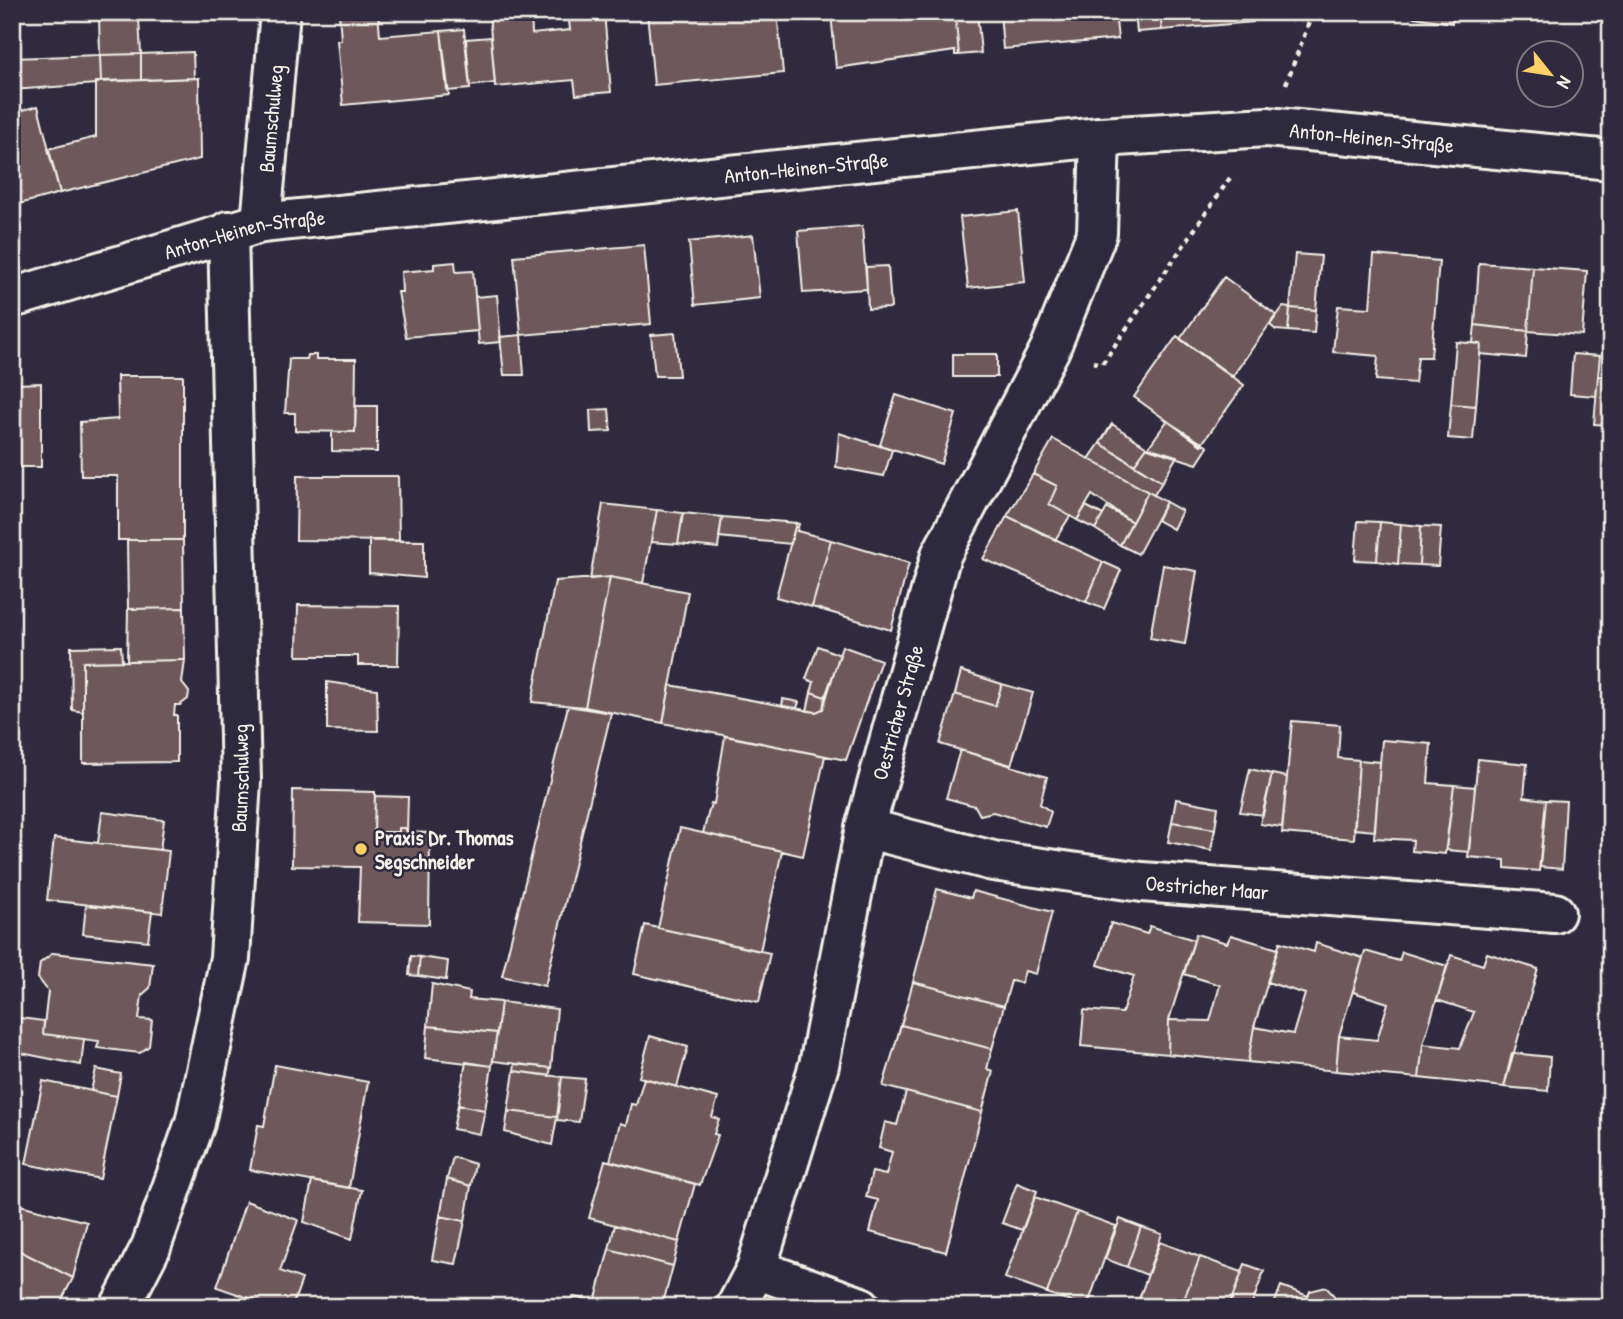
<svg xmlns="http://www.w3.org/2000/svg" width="1623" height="1319" font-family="'Patrick Hand',sans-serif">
<rect width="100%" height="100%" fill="#2f2a3d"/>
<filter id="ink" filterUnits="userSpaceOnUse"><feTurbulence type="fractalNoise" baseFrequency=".0143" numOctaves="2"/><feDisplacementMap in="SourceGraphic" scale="14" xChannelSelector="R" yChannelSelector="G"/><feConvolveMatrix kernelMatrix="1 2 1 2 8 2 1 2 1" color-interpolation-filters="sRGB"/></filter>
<g filter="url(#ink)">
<path fill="#6e585c" stroke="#f4f1e8" stroke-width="2" d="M 109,12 L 190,12 L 190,17 L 108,19 Z
M 339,12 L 378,12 L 380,36 L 441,31 L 449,95 L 343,105 L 337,40 L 341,40 Z
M 489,12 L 531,12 L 532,34 L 570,30 L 568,12 L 604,12 L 611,92 L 576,95 L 574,80 L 495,87 Z
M 647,12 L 777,12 L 783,73 L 654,85 Z
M 831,12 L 955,12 L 959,55 L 955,55 L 955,51 L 836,68 Z
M 955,12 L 977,12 L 981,53 L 959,55 Z
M 1000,12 L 1115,12 L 1118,39 L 1003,49 Z
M 1135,12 L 1160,12 L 1162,30 L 1137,32 Z
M 1160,12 L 1252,12 L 1253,22 L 1162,30 Z
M 1382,12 L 1454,12 L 1452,23 Z
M 99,17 L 139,19 L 141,54 L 100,55 Z
M 464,29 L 470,89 L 447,91 L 441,31 Z
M 491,37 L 495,83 L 470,86 L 466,39 Z
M 193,52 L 194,78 L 141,80 L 141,54 Z
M 141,54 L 141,80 L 101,81 L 100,55 Z
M 100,55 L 101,81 L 96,84 L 12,90 L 12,58 Z
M 199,78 L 200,159 L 60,193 L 48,149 L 96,137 L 96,82 Z
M 38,106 L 60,193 L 12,206 L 12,113 Z
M 1018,211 L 1025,282 L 968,288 L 960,217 Z
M 862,226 L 867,289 L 803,293 L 798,231 Z
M 753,235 L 760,298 L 695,305 L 689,242 Z
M 644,245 L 651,324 L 521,335 L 514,256 Z
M 1295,254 L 1321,256 L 1316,310 L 1290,308 Z
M 1374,255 L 1439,261 L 1431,357 L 1418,357 L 1415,383 L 1376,380 L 1378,356 L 1333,352 L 1338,306 L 1370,308 Z
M 455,262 L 456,272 L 473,271 L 478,331 L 406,337 L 398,292 L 402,292 L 401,272 L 434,269 L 434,264 Z
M 1479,263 L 1533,267 L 1528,331 L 1475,325 Z
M 888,266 L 891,308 L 868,309 L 866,267 Z
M 1533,267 L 1587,271 L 1582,335 L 1528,331 Z
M 1224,277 L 1276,315 L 1232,377 L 1180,339 Z
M 497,295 L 501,342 L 479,344 L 475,297 Z
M 1283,307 L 1290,308 L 1288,331 L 1276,330 L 1270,325 Z
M 1290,308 L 1316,310 L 1314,333 L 1288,331 Z
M 1475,325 L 1528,331 L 1526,358 L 1480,354 L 1481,344 L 1473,343 Z
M 675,333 L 679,376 L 655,376 L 651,335 Z
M 521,335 L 524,375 L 504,375 L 500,337 Z
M 1177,336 L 1244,385 L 1201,445 L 1134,397 Z
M 1456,342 L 1481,344 L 1476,406 L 1451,404 Z
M 953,354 L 997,354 L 997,377 L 953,377 Z
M 1573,354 L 1600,356 L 1596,396 L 1570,394 Z
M 308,355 L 316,355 L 316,359 L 356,359 L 355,432 L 295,431 L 295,413 L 285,413 L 289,359 L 307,359 Z
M 117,376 L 183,376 L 183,540 L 118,540 L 118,476 L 81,476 L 80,422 L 118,419 Z
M 1598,376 L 1611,377 L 1611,425 L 1594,424 Z
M 41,383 L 41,467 L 16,467 L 15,384 Z
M 12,384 L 15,384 L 16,401 L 12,401 Z
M 896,395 L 956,414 L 941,464 L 880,445 Z
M 1451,404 L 1476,406 L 1473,440 L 1448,438 Z
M 356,406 L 377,406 L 377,452 L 332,451 L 332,432 L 355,432 Z
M 609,409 L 611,431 L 591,432 L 590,410 Z
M 1167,421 L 1208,447 L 1197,464 L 1148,448 Z
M 12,424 L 16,424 L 16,456 L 12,456 Z
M 1112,424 L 1147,447 L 1134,465 L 1100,443 Z
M 839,433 L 892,450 L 884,476 L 836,467 Z
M 1053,439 L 1148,492 L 1132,522 L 1092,495 L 1077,520 L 1049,504 L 1057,486 L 1033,474 Z
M 1100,443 L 1162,482 L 1154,495 L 1089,459 Z
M 1147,447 L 1177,456 L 1162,482 L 1134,465 Z
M 1033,474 L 1057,486 L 1049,504 L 1070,516 L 1055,540 L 1007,516 Z
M 297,476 L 398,476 L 399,541 L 296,540 Z
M 1148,492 L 1166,502 L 1138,554 L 1120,545 Z
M 1166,502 L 1182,511 L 1173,529 L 1157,520 Z
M 603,504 L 657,510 L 643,583 L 610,577 L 590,579 Z
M 1086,506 L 1103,515 L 1095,529 L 1077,520 Z
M 1107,508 L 1132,522 L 1120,545 L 1095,529 Z
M 657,510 L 683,513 L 678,544 L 651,542 Z
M 683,513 L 722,517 L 718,548 L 678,544 Z
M 1007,516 L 1103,562 L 1086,602 L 983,559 Z
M 722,517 L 796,523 L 791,544 L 719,537 Z
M 1358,521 L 1380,522 L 1377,561 L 1355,560 Z
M 1380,522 L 1401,524 L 1398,564 L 1377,561 Z
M 796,523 L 799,524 L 797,531 L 831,540 L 812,607 L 776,597 Z
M 1401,524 L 1421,526 L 1419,565 L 1398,564 Z
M 1421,526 L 1441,527 L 1438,566 L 1419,565 Z
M 127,540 L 183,540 L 184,608 L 128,609 Z
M 369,540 L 424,541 L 424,578 L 369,573 Z
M 831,540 L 909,563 L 891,630 L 812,607 Z
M 1103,562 L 1121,570 L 1104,609 L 1086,602 Z
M 1163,565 L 1197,571 L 1185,644 L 1150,638 Z
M 610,577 L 688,592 L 663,723 L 585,707 Z
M 610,577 L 585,707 L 532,702 L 555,581 Z
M 298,605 L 399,606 L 398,665 L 358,665 L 358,656 L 297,656 Z
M 184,608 L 185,660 L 127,661 L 128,609 Z
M 121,646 L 122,661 L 83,662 L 83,712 L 72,710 L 71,647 Z
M 818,646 L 840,655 L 825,697 L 811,692 L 814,682 L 806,679 Z
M 842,646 L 881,660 L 846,760 L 663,723 L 670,685 L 816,712 L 823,709 Z
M 185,660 L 182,683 L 189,692 L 188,699 L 180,705 L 175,705 L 174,715 L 177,715 L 177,762 L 83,763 L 83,662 Z
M 961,671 L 1002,684 L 995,706 L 955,694 Z
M 327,682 L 377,689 L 378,731 L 327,730 Z
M 1002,684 L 1033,693 L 1011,765 L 940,744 L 955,694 L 995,706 Z
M 811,692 L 825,697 L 823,709 L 816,712 L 807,711 Z
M 783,699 L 799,702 L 797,708 L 782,706 Z
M 568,706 L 611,713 L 545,986 L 502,976 Z
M 1292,721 L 1340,725 L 1338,758 L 1359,760 L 1354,839 L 1282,833 Z
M 725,736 L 825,756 L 803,856 L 703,833 L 711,803 L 714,804 Z
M 1382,740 L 1431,744 L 1428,783 L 1454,785 L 1445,854 L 1412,851 L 1413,840 L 1374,838 Z
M 960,750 L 1047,777 L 1040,804 L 1051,812 L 1046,827 L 993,812 L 980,815 L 975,806 L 946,798 Z
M 1478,759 L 1527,764 L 1524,797 L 1546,800 L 1539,871 L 1505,868 L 1505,860 L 1468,857 Z
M 1359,760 L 1380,762 L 1375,831 L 1354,829 Z
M 1250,769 L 1272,774 L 1263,815 L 1240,812 Z
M 1272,774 L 1287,777 L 1282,827 L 1260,824 Z
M 1454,785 L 1475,787 L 1469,852 L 1446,850 Z
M 293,790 L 375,792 L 374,832 L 399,832 L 399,828 L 405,828 L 407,832 L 430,833 L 429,924 L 358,922 L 360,867 L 292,866 Z
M 375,796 L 408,797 L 407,832 L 405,828 L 399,828 L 399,832 L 374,832 Z
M 1176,799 L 1218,807 L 1215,829 L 1172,822 Z
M 1546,800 L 1566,801 L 1562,869 L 1540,867 Z
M 102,812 L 164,820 L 160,850 L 98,843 Z
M 1172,822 L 1215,829 L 1211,850 L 1168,842 Z
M 680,828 L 782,851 L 760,951 L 658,928 Z
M 54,838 L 169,851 L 162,913 L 47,900 Z
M 937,889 L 971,898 L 973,891 L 1052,912 L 1036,974 L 1025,971 L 1021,983 L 1011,981 L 1004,1006 L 913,982 Z
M 86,905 L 152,912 L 148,941 L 83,934 Z
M 1111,923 L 1147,934 L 1150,926 L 1194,940 L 1169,1020 L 1168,1054 L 1081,1046 L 1084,1010 L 1122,1013 L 1134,976 L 1098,965 Z
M 645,925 L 770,953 L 759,1002 L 634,974 Z
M 1196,934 L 1227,943 L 1231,935 L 1278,949 L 1254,1027 L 1248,1062 L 1168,1054 L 1169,1020 L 1210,1021 L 1220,985 L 1184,974 Z
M 1280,942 L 1314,952 L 1316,943 L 1363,958 L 1339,1036 L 1336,1071 L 1248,1062 L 1254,1027 L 1293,1034 L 1305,994 L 1267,982 Z
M 1365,951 L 1399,961 L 1402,952 L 1447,966 L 1423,1044 L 1419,1078 L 1336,1071 L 1339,1036 L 1377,1040 L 1388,1003 L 1353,992 Z
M 53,953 L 153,964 L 150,988 L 142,995 L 139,1019 L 152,1020 L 149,1046 L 140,1053 L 97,1048 L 99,1041 L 43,1034 L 48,991 L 38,978 L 40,963 Z
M 1487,953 L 1538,969 L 1504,1087 L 1419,1078 L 1423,1044 L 1460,1048 L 1474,1012 L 1437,1000 L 1451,955 L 1483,965 Z
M 411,956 L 420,957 L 418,976 L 409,975 Z
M 420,957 L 448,961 L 446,980 L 418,976 Z
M 913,982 L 1004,1006 L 992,1049 L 901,1025 Z
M 432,984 L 470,992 L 469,999 L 501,1002 L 497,1033 L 428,1026 Z
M 501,1002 L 557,1009 L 551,1068 L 493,1061 Z
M 20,1018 L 44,1021 L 43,1034 L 84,1039 L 81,1065 L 16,1052 Z
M 901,1025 L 992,1049 L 987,1069 L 993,1071 L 982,1112 L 883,1086 Z
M 428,1026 L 497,1033 L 492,1066 L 425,1058 Z
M 650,1036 L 688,1047 L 677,1087 L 639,1077 Z
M 1512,1053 L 1550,1057 L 1548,1091 L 1504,1087 Z
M 466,1062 L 492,1066 L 485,1110 L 458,1105 Z
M 515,1064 L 551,1068 L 549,1076 L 514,1071 Z
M 275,1065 L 368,1082 L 349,1188 L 250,1170 L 258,1125 L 264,1126 Z
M 96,1069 L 121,1074 L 117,1096 L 91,1091 Z
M 514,1071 L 562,1077 L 557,1117 L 508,1111 Z
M 562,1077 L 585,1079 L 579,1122 L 557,1120 Z
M 644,1078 L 718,1098 L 712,1117 L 719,1119 L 714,1134 L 718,1135 L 700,1185 L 610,1161 L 620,1123 L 626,1125 L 631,1104 L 636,1105 Z
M 43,1081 L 117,1096 L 100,1179 L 26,1164 Z
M 906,1092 L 982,1112 L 946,1252 L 870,1232 L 878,1200 L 866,1197 L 872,1172 L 886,1175 L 892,1152 L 879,1148 L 885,1122 L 897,1125 Z
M 458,1105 L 485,1110 L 480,1134 L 453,1129 Z
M 508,1111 L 557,1117 L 552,1145 L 505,1132 Z
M 453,1157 L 475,1164 L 471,1186 L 447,1179 Z
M 605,1160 L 695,1184 L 679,1242 L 589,1218 Z
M 447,1179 L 471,1186 L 465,1221 L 440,1216 Z
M 312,1181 L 362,1190 L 352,1239 L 304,1222 Z
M 12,1182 L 18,1183 L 12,1203 Z
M 1017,1183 L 1037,1191 L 1022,1230 L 1002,1223 Z
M 1035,1197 L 1077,1212 L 1047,1293 L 1005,1278 Z
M 246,1201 L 298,1220 L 280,1271 L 302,1279 L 292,1307 L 275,1307 L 217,1287 Z
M 12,1203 L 87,1222 L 73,1278 L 12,1247 Z
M 1077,1212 L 1116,1226 L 1087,1307 L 1047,1293 Z
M 440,1216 L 465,1221 L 456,1264 L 432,1260 Z
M 1120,1219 L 1141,1227 L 1127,1267 L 1105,1259 Z
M 615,1225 L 679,1242 L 673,1266 L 609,1249 Z
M 1141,1227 L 1162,1234 L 1147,1275 L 1127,1267 Z
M 1160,1242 L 1200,1257 L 1181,1307 L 1136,1307 Z
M 12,1247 L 73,1278 L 58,1307 L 18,1307 L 12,1304 Z
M 609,1249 L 673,1266 L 662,1307 L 613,1307 L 595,1302 Z
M 1200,1257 L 1242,1272 L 1229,1307 L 1181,1307 Z
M 1245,1264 L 1264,1271 L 1251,1307 L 1232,1307 L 1229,1306 Z
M 1281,1286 L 1308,1296 L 1310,1291 L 1326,1287 L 1338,1300 L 1336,1307 L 1273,1307 Z
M 574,1297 L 595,1302 L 594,1307 L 571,1307 Z"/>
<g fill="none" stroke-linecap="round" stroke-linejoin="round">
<defs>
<g id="minor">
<path id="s1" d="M 261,223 L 280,12"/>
<path id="s2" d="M 12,298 L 261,223 L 1100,137 L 1267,127 L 1611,160"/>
<path id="s3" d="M 865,828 L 993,861 L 1142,882 L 1555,913"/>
<path d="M 756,1269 L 861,1307"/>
<path id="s4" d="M 120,1307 L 151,1247 L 195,1123 L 230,958 L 241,781 L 228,231"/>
<path id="s5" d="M 736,1307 L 756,1269 L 819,1065 L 865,828 L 941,555 L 1050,349 L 1097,233 L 1100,137"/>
</g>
</defs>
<use href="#minor" stroke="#f4f1e8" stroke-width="44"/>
<path stroke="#f4f1e8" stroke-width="4.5" stroke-dasharray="5 5" stroke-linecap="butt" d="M 1286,84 L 1313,12
M 1093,362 L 1102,364 L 1232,175"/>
<use href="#minor" stroke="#2f2a3d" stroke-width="38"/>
</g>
</g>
<circle fill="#ffd166" stroke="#2f2a3d" stroke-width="2.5" cx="361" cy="849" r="7"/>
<g text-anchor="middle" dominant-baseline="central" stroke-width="5" stroke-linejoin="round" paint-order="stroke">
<g font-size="21" fill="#f4f1e8" stroke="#2f2a3d">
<text stroke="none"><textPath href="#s1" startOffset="105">Baumschulweg</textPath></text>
<text stroke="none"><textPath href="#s2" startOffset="1376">Anton-Heinen-Straße</textPath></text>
<text stroke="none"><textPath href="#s2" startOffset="808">Anton-Heinen-Straße</textPath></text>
<text stroke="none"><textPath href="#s2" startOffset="242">Anton-Heinen-Straße</textPath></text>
<text stroke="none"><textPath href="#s5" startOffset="618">Oestricher Straße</textPath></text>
<text stroke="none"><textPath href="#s4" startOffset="548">Baumschulweg</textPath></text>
<text stroke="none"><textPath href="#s3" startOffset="348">Oestricher Maar</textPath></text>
</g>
<g font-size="21" font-weight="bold" fill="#f4f1e8" stroke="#2f2a3d" text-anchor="start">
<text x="375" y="837">Praxis Dr. Thomas<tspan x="375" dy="24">Segschneider</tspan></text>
</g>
</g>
<rect width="1623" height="1319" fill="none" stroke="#2f2a3d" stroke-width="42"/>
<rect x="21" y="21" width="1581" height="1277" fill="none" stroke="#f4f1e8" stroke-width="2.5" filter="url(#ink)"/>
<g transform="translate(1550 74) rotate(120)"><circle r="33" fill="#2f2a3d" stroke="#7e7a81" stroke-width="2"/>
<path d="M0-5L12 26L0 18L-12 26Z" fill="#ffd166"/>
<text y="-10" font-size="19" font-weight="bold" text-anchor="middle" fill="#f4f1e8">N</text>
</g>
</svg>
